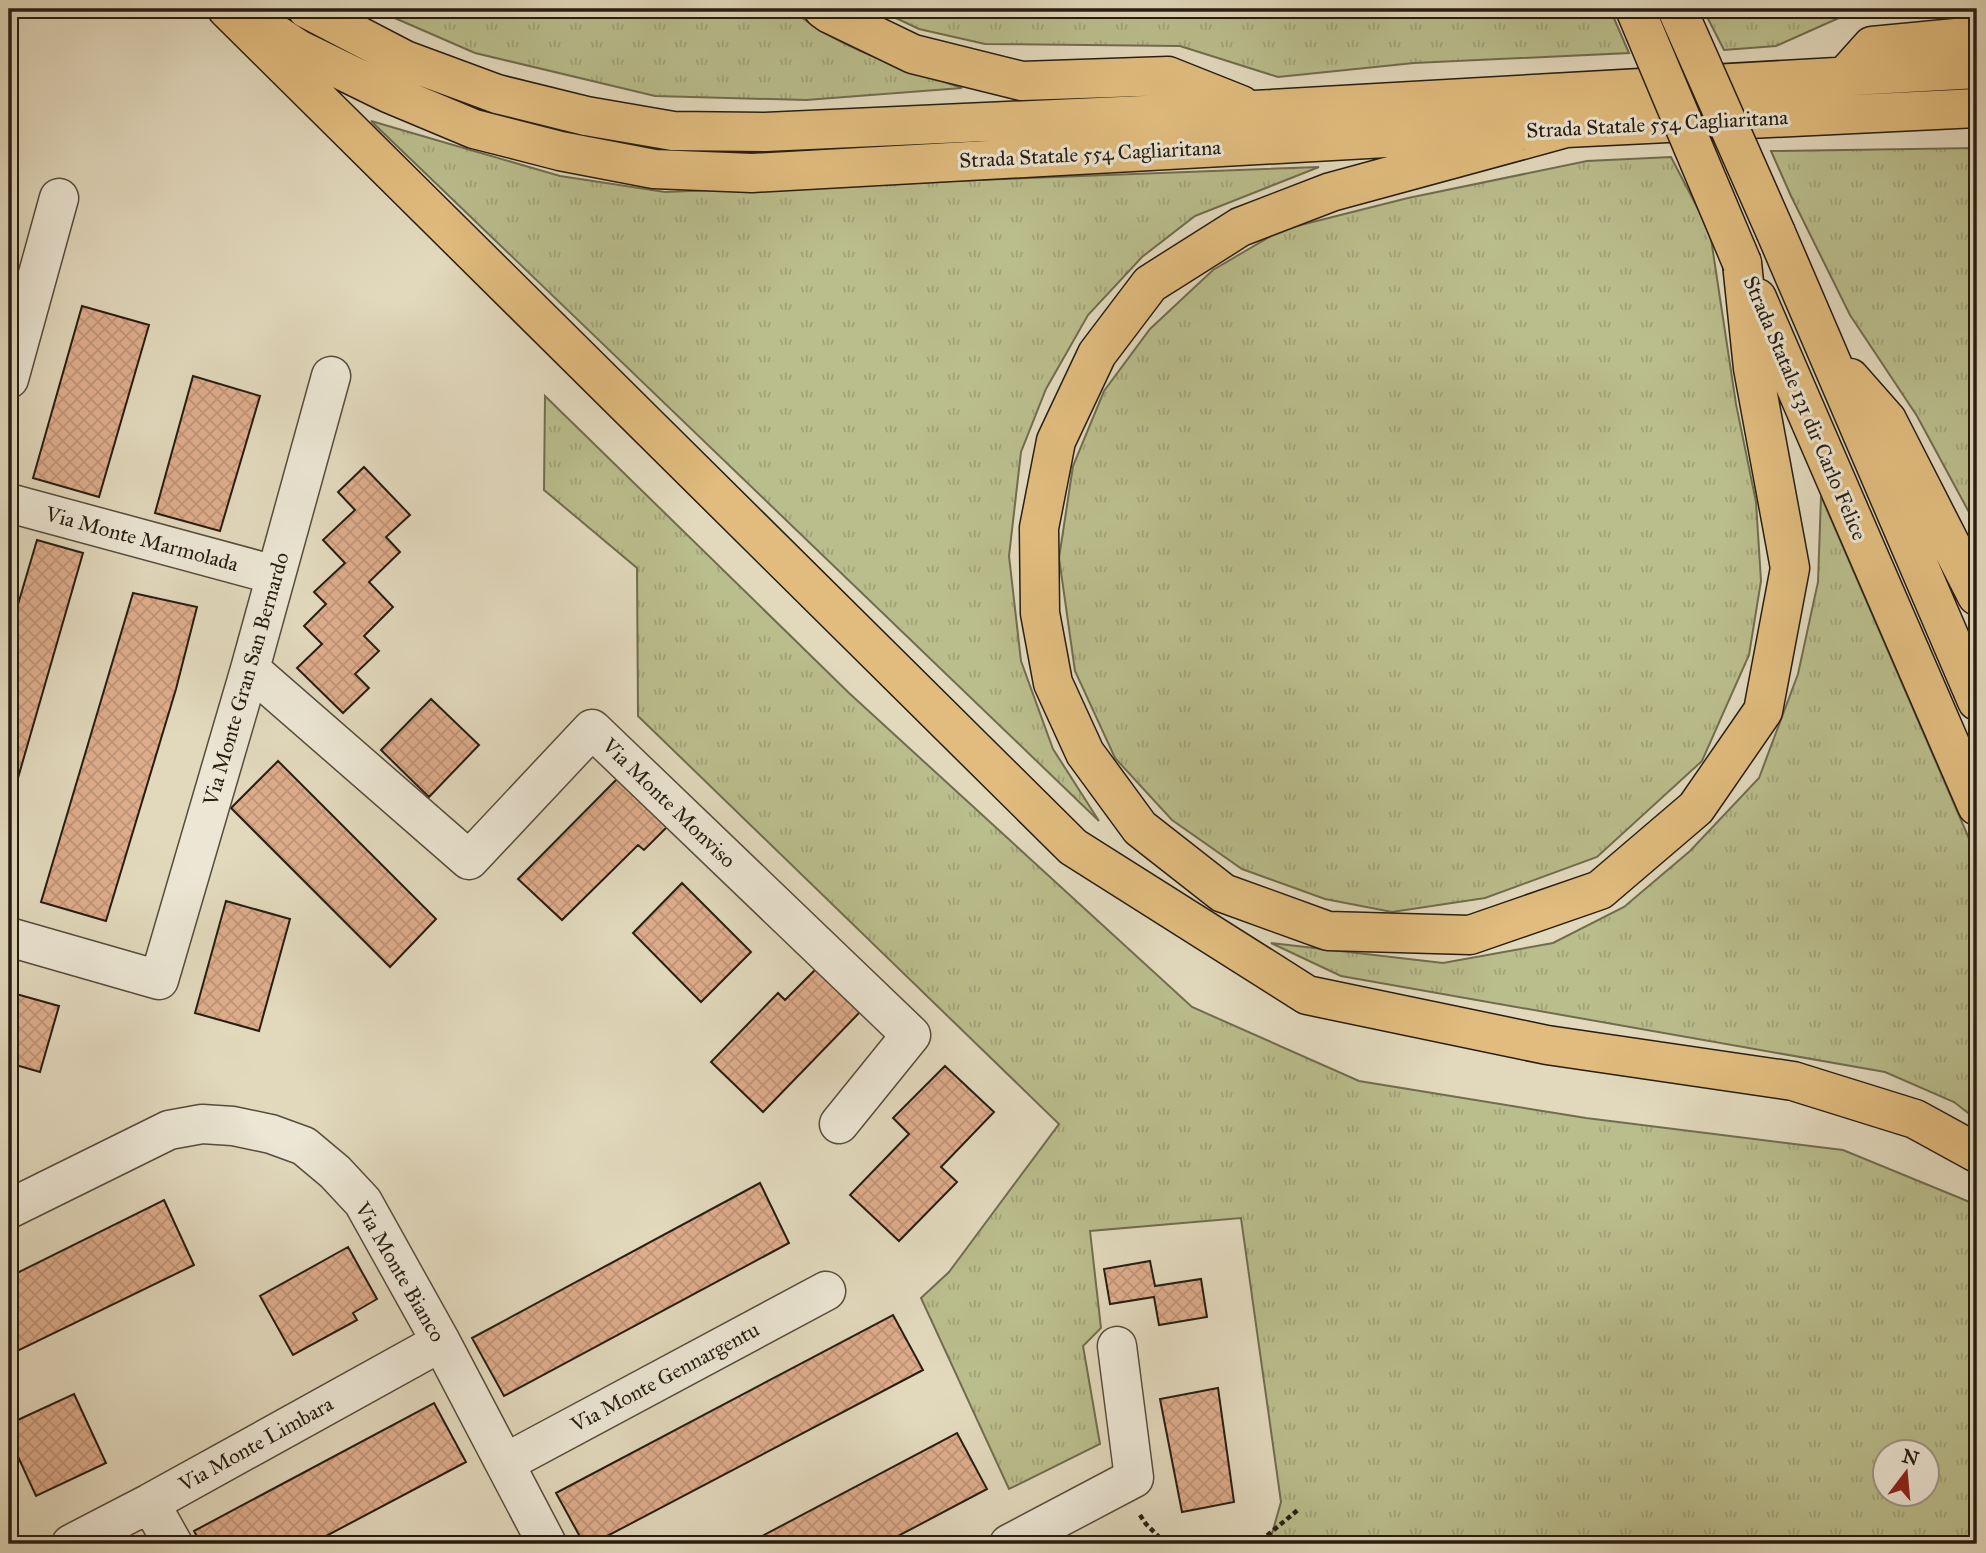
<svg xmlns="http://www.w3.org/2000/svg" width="1986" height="1553" font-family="'IM FELL Great Primer',serif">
<defs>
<pattern id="grass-tufts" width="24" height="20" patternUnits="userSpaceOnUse" patternTransform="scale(1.75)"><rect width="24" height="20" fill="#babd8c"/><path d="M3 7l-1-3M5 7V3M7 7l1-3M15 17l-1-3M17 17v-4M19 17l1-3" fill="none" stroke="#a0a278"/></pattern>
<pattern id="building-cross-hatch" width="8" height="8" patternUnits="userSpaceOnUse" patternTransform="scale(1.75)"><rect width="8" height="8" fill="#dfad8c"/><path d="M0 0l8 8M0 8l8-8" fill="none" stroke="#bf9478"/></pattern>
</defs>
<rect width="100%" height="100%" fill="#e2d9bd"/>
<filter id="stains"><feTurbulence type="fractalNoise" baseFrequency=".00286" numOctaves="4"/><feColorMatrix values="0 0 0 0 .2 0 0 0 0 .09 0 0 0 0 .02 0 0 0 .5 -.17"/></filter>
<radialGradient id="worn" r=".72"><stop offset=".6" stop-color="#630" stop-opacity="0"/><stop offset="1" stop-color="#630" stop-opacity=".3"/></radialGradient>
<path fill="url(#grass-tufts)" stroke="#706d4e" stroke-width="2" fill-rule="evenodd" d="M 374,9 L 791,9 C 838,49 904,68 962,88 L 806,100 L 655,96 L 475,53 Z
M 877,9 L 1610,9 L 1629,53 L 1414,63 L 1278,77 L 1180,46 L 985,44 L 919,29 Z
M 1703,9 L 1859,9 L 1776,46 L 1724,50 Z
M 371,121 L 560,176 L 665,192 L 1319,167 L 1195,216 L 1142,257 L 1088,315 L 1046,389 L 1021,452 L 1009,556 L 1021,661 L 1053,749 L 1099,821 Z
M 1977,148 L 1977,527 L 1917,416 L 1850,315 L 1791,196 L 1771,151 Z
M 1671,157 L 1710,232 L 1736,404 L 1756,502 L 1761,581 L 1749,655 L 1702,761 L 1597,857 L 1485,898 L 1392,912 L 1325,899 L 1242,869 L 1172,820 L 1115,758 L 1075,671 L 1059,558 L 1073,466 L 1104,391 L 1150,329 L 1213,270 L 1281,230 L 1408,198 L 1587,161 Z
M 545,396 L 849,693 L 1192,1007 L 1359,1081 L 1586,1118 L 1843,1150 L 1977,1205 L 1977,1544 L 1269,1544 L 1281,1502 L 1241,1218 L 1090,1231 L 1101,1328 L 1083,1346 L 1100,1444 L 1009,1489 L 921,1298 L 949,1272 L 1059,1124 L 638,716 L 637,568 L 544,490 ZM 1884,1452 L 1926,1452 L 1926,1494 L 1884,1494 Z
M 1821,496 L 1977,857 L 1977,1120 L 1954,1102 L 1885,1072 L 1341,976 L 1271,943 L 1443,963 L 1553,943 L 1624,907 L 1690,851 L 1759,778 L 1798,674 L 1818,582 Z"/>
<path fill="url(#building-cross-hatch)" stroke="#271d11" stroke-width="2" d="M 82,306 L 149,325 L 99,497 L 33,478 Z
M 193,376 L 260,396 L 220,531 L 155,513 Z
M 364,467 L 410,515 L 386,537 L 400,552 L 369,582 L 393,607 L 364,636 L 379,651 L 355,674 L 369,688 L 343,713 L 297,668 L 322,644 L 304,626 L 326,604 L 314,592 L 345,563 L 323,540 L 355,510 L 338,492 Z
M 37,540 L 83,553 L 9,809 L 9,627 L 11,628 Z
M 133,593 L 197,607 L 176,689 L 106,921 L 41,902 Z
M 431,699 L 479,745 L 429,797 L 381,750 Z
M 278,761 L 436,919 L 390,967 L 231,808 Z
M 617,779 L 667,827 L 644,850 L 638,845 L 562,920 L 518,879 Z
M 682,883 L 751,952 L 701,1002 L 633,933 Z
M 226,901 L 290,919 L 259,1031 L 195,1013 Z
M 816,969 L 861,1011 L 763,1112 L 711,1062 L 778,993 L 785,1000 Z
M 9,992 L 59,1006 L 40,1072 L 9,1063 Z
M 945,1066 L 994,1112 L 941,1167 L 957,1182 L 899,1241 L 850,1195 L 909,1134 L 893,1118 Z
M 760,1183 L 789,1243 L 504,1396 L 472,1338 Z
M 164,1200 L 194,1265 L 9,1355 L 9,1277 Z
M 348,1247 L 377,1299 L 353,1313 L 357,1320 L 293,1355 L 260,1296 Z
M 1150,1261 L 1155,1286 L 1201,1279 L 1207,1317 L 1159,1325 L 1154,1297 L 1110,1304 L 1104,1269 Z
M 893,1315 L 923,1370 L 592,1544 L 584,1544 L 556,1493 Z
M 1218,1388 L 1234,1502 L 1182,1512 L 1160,1399 Z
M 74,1394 L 106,1463 L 36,1496 L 9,1437 L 9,1424 Z
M 434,1403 L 466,1462 L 311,1544 L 201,1544 L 194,1531 Z
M 957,1433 L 987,1489 L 883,1544 L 747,1544 Z"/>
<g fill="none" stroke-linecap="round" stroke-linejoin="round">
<defs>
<path id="minor" d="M 9,379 L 59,198
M 9,503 L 275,575
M 250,669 L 469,860 L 592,729 L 911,1035 L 839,1124
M 9,937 L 159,980 L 250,669 L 331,376
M 9,1209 L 169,1130 L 202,1124 L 233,1126 L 271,1134 L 304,1146 L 335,1172 L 363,1202 L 441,1342 L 547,1544
M 505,1463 L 826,1291
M 150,1503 L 173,1544
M 71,1544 L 150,1503 L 441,1342
M 1009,1544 L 1134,1478 L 1117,1346"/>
<path id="highway" d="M 227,9 L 1073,847 L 1307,995 L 1547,1045 L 1793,1081 L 1915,1119 L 1977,1153
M 307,9 L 405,60 L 497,94 L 586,116 L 673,131 L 765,132 L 1253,110 L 1977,69
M 823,9 L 830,14 L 913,54 L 1022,81 L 1168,76 L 1241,105
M 271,31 L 298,49 L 388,93 L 474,129 L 560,151 L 654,169 L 752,173 L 1566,128 L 1977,108
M 1846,75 L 1872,46 L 1977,36
M 1566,128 L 1331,192 L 1240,227 L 1150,284 L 1097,354 L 1056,441 L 1039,528 L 1040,613 L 1053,683 L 1085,753 L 1140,828 L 1223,893 L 1328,931 L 1470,935 L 1600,890 L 1696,808 L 1763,711 L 1790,568 L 1753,368 L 1742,263
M 1776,233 L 1977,701
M 1757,298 L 1977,806
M 1850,378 L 1887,420 L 1977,596"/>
</defs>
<use href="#minor" stroke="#564c3c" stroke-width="41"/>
<use href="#highway" stroke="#271d11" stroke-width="41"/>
<path stroke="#271d11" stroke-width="4.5" stroke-dasharray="5 3.5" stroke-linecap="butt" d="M 1140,1515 L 1146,1524 L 1166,1544
M 1196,1544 L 1200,1542 L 1211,1544
M 1253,1544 L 1258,1543 L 1299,1509"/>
<use href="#minor" stroke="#ece6d4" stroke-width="38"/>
<use href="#highway" stroke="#e1bc7e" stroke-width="38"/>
<defs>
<path id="highway-bridge" d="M 1635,9 L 1742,263
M 1677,9 L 1776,233"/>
</defs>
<use href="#highway-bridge" stroke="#271d11" stroke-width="41" stroke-linecap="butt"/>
<use href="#highway-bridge" stroke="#e1bc7e" stroke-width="38"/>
</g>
<g text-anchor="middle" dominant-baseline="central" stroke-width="6" stroke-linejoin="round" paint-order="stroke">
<g font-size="21" fill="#271d11" stroke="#ece6d4">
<text transform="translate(1657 124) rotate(-3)">Strada Statale 554 Cagliaritana</text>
<text transform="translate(1090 154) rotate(-3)">Strada Statale 554 Cagliaritana</text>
<text transform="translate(1805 408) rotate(67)">Strada Statale 131 dir Carlo Felice</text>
<text transform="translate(142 539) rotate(15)">Via Monte Marmolada</text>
<text transform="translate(246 679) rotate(-74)">Via Monte Gran San Bernardo</text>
<text transform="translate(669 803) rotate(44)">Via Monte Monviso</text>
<text transform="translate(400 1272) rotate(60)">Via Monte Bianco</text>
<text transform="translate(665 1377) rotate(-28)">Via Monte Gennargentu</text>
<text transform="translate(256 1444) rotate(-29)">Via Monte Limbara</text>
</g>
</g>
<rect width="1986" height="1553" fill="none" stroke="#e2d9bd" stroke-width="35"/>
<rect x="10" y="10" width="1965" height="1532" fill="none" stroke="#271d11" stroke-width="3.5"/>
<rect x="18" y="18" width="1951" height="1518" fill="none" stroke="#271d11" stroke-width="2"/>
<g transform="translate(1906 1473) rotate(16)"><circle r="33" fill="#ece6d4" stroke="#9d9686" stroke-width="2"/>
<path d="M0-5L12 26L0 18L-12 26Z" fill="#8f2418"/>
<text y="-10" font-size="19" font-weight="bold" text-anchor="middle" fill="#271d11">N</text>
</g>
<rect width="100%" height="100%" filter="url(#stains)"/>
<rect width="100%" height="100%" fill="url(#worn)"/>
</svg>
